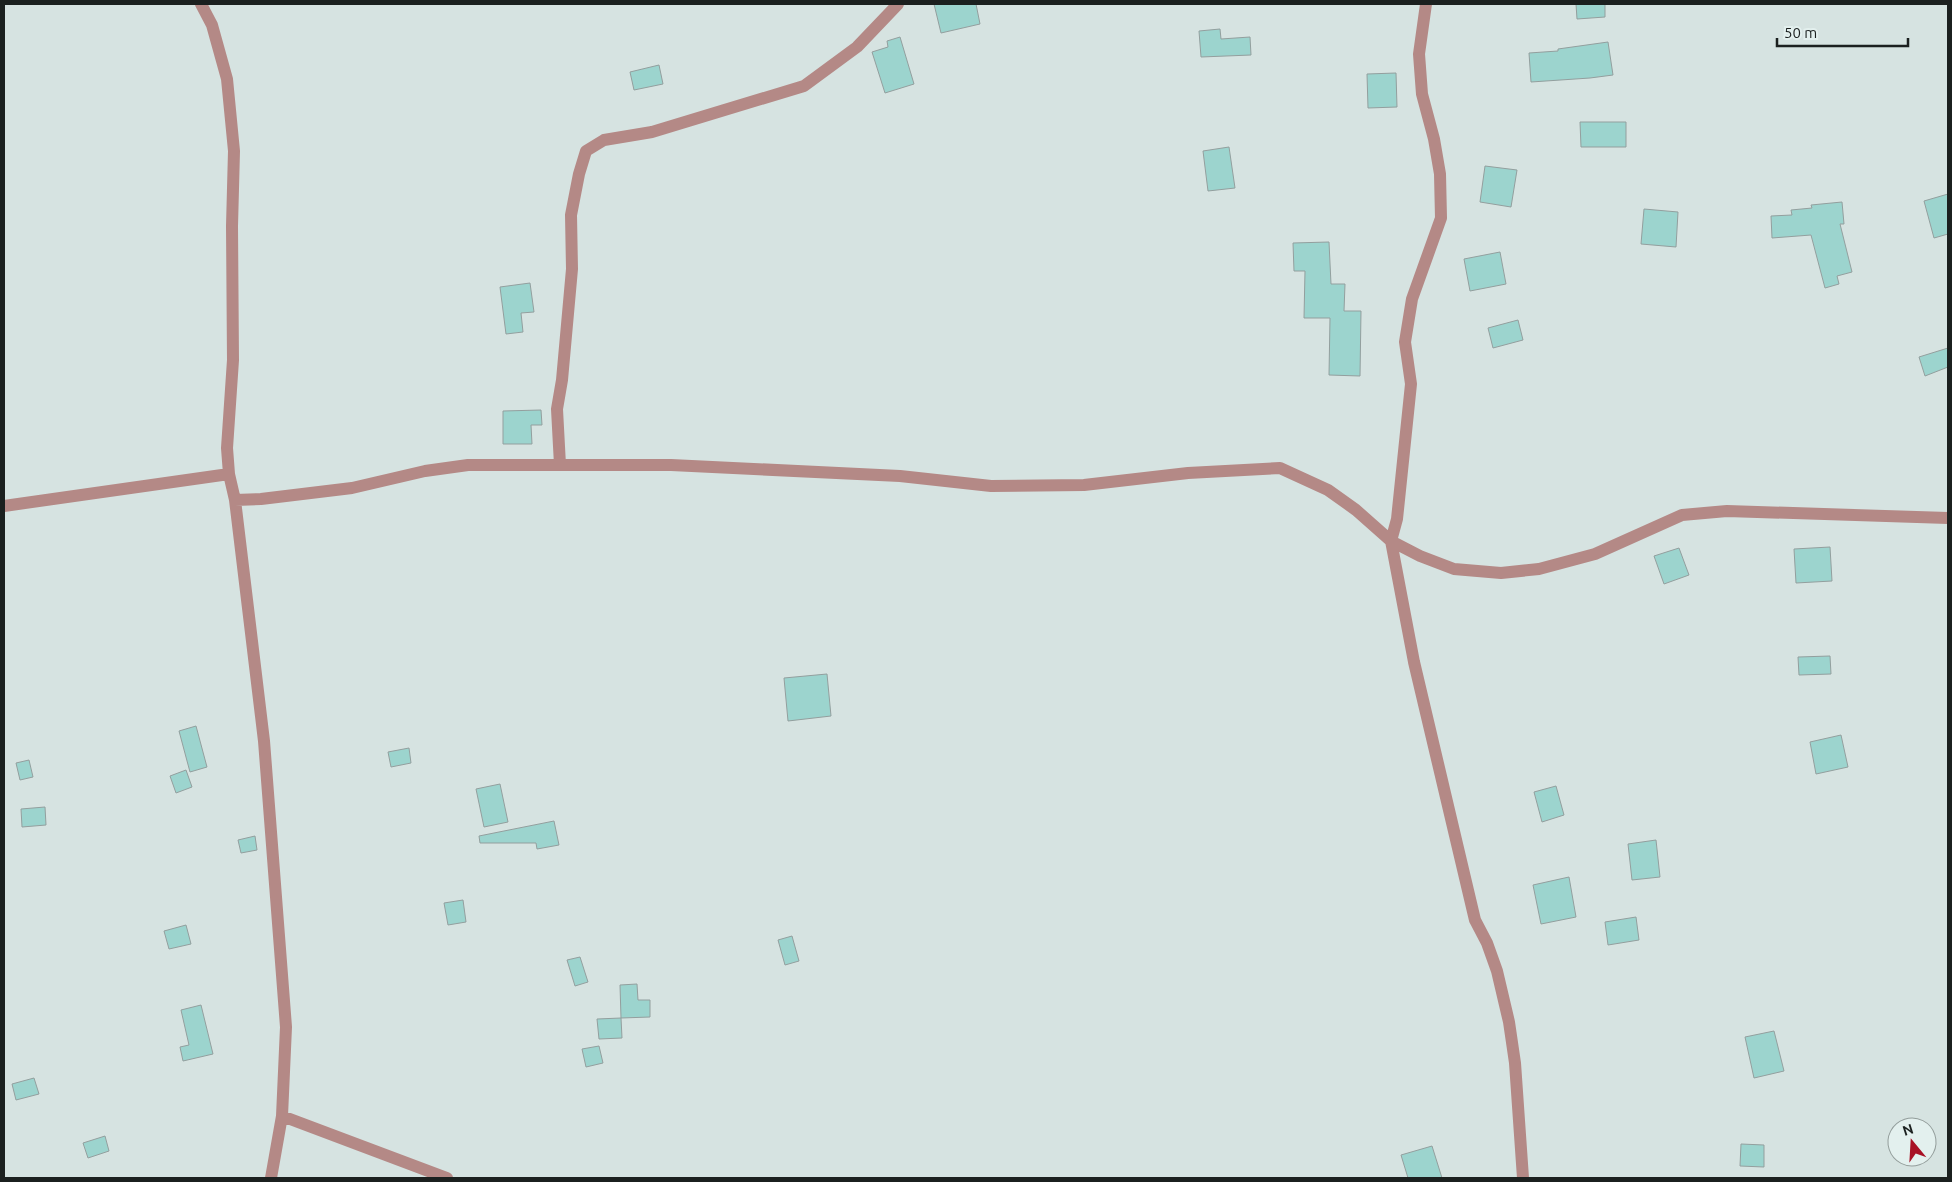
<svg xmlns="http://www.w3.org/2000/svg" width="1952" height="1182" font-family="Ubuntu,sans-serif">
<rect width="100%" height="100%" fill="#d6e3e1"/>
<path fill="#9cd4ce" stroke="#939f9e" d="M 934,4 L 976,4 L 980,24 L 941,33 Z
M 1576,4 L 1605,4 L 1605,17 L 1577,19 Z
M 1220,29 L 1221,39 L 1250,37 L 1251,55 L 1201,57 L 1199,31 Z
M 900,37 L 914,84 L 885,93 L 872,52 L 888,47 L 887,41 Z
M 1608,42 L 1613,75 L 1590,78 L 1531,82 L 1529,53 L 1558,51 L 1558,49 Z
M 659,65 L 663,84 L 634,90 L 630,72 Z
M 1396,73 L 1397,107 L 1368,108 L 1367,74 Z
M 1580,122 L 1626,122 L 1626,147 L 1581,147 Z
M 1229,147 L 1235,188 L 1208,191 L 1203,151 Z
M 1485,166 L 1517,170 L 1511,207 L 1480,202 Z
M 1948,194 L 1948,234 L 1934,238 L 1924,201 Z
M 1842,202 L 1844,224 L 1840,224 L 1852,272 L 1837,276 L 1839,284 L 1825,288 L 1811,235 L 1772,238 L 1771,216 L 1792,215 L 1791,210 L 1812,208 L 1811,205 Z
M 1644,209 L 1678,212 L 1676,247 L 1641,244 Z
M 1329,242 L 1331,284 L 1345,284 L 1344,311 L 1361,311 L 1360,376 L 1329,375 L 1330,318 L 1304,318 L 1305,271 L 1294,271 L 1293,243 Z
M 1500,252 L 1506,284 L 1470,291 L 1464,259 Z
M 530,283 L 534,312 L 521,313 L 523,332 L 506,334 L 500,287 Z
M 1518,320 L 1523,340 L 1493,348 L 1488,328 Z
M 1948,348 L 1948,367 L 1925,376 L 1919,357 Z
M 541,410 L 542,425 L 531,425 L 532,444 L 503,444 L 503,411 Z
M 1830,547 L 1832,581 L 1796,583 L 1794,549 Z
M 1679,548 L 1689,575 L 1664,584 L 1654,556 Z
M 1830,656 L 1831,674 L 1799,675 L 1798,657 Z
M 827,674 L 831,716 L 788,721 L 784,678 Z
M 196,726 L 207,767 L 190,772 L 179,731 Z
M 1841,735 L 1848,767 L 1816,774 L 1810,742 Z
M 409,748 L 411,763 L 391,767 L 388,752 Z
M 29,760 L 33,777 L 20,780 L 16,763 Z
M 186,770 L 192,787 L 176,793 L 170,776 Z
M 500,784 L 508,822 L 484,827 L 476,789 Z
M 1556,786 L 1564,815 L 1542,822 L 1534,792 Z
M 45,807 L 46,825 L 22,827 L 21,809 Z
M 554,821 L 559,845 L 537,849 L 536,843 L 480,843 L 479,836 Z
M 255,836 L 257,850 L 241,853 L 238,840 Z
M 1656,840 L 1660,877 L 1632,880 L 1628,844 Z
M 1569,877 L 1576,917 L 1541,924 L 1533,885 Z
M 463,900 L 466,922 L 448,925 L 444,903 Z
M 1636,917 L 1639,940 L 1608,945 L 1605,922 Z
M 186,925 L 191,944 L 169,949 L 164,931 Z
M 792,936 L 799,961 L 785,965 L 778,940 Z
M 580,957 L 588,982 L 575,986 L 567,960 Z
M 637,984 L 638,1000 L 650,1000 L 650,1017 L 621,1018 L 620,985 Z
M 201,1005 L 213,1054 L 183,1061 L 180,1047 L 189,1045 L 181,1010 Z
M 621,1018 L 622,1038 L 599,1039 L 597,1019 Z
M 1774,1031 L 1784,1071 L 1754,1078 L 1745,1037 Z
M 599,1046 L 603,1063 L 586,1067 L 582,1049 Z
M 34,1078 L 39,1094 L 16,1100 L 12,1084 Z
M 105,1136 L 109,1151 L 88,1158 L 83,1143 Z
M 1741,1144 L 1764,1145 L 1764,1167 L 1740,1166 Z
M 1432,1146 L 1442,1178 L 1408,1178 L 1401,1155 Z"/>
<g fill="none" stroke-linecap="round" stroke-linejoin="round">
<path stroke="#b48986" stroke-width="12" d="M 201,4 L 212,25 L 227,79 L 234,151 L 232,226 L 233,360 L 227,448 L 229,474 L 235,500 L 264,741 L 286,1027 L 282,1116 L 271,1178
M 1426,4 L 1419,54 L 1422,94 L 1434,139 L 1440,174 L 1441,218 L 1412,299 L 1405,342 L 1411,384 L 1397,519 L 1391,541 L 1414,662 L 1475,920 L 1487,943 L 1497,971 L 1509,1022 L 1515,1063 L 1523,1178
M 560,465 L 557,409 L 562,380 L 572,269 L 571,215 L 579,174 L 586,151 L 604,140 L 652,132 L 804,86 L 857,47 L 898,4
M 235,500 L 261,499 L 352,488 L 425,471 L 468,465 L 671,465 L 900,476 L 991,486 L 1084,485 L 1188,473 L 1280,468 L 1328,490 L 1356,510 L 1391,541 L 1420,556 L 1454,569 L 1501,573 L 1539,569 L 1595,554 L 1682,515 L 1727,511 L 1948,518
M 4,506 L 229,474
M 282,1116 L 447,1178"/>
</g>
<rect width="1952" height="1182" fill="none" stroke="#1b201f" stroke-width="10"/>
<g transform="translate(1912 1142) rotate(342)"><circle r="24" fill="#e3f0ee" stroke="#939d9b"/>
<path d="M0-4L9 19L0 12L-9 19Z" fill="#a81125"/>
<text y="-8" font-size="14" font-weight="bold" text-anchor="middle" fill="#1b201f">N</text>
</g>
<path d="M1777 38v8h131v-8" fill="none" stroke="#1b201f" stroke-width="2.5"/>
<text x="1784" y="38" font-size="15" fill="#1b201f" stroke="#e3f0ee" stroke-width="4" paint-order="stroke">50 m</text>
</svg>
